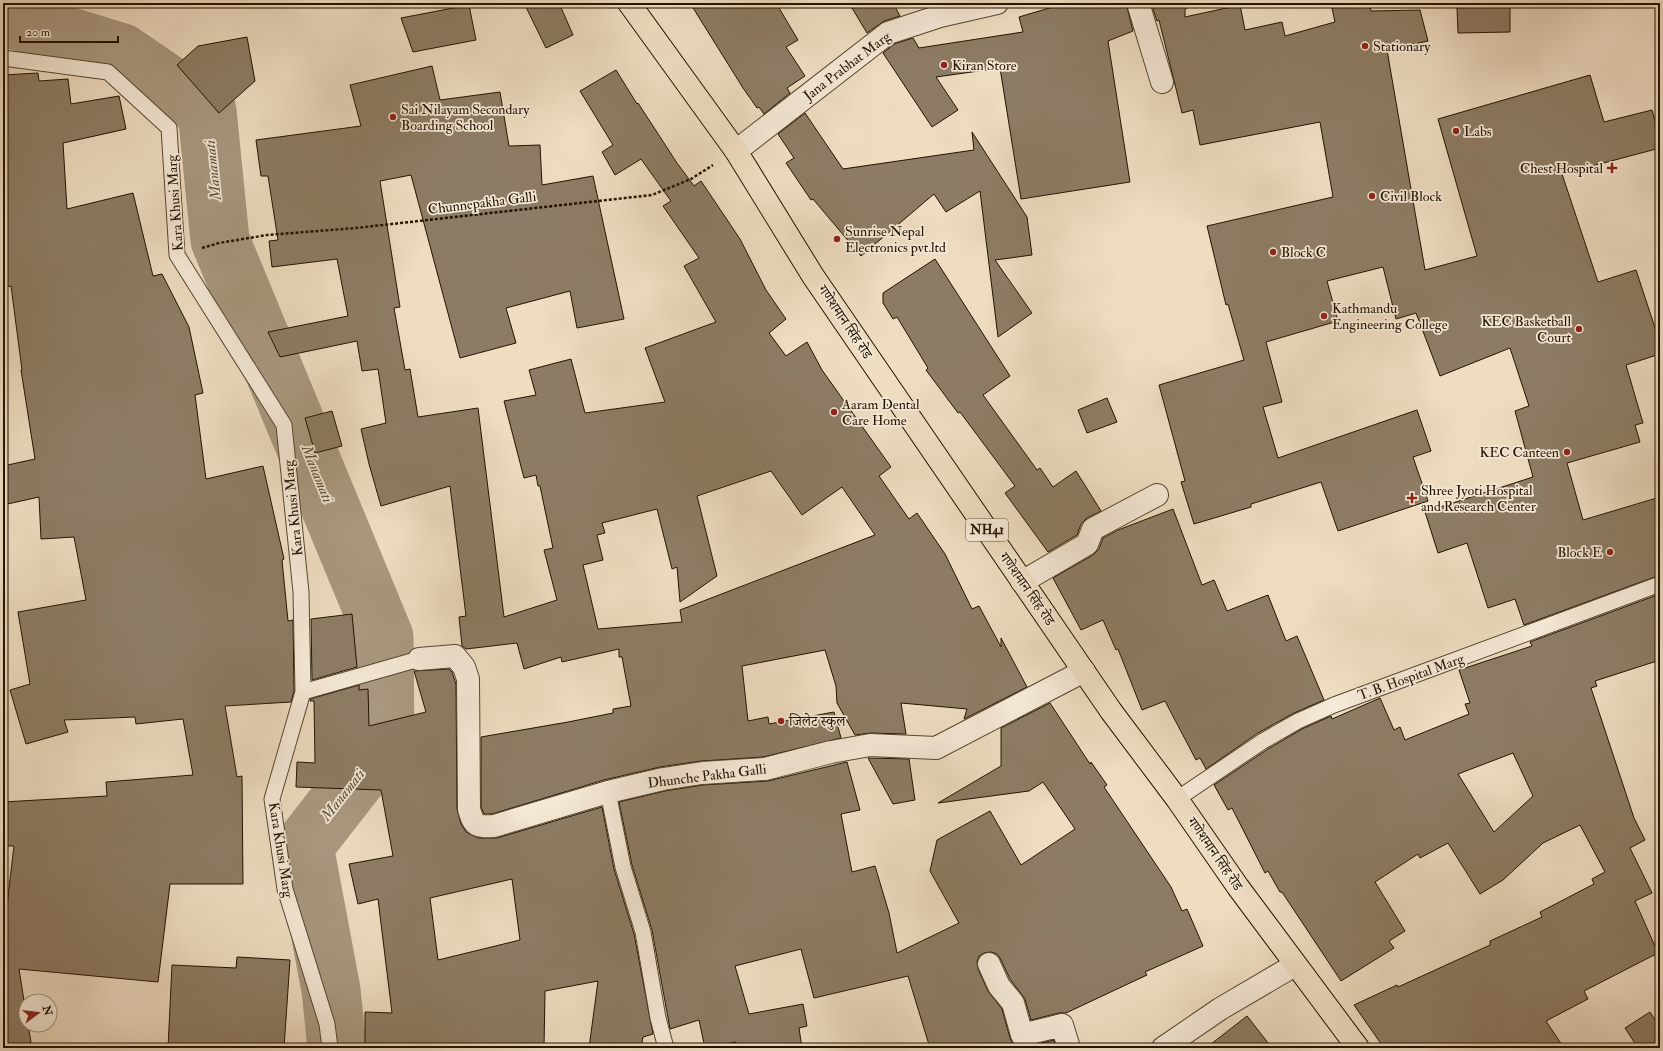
<svg xmlns="http://www.w3.org/2000/svg" width="1663" height="1051" font-family="'IM FELL Double Pica','Noto Serif Devanagari',serif">
<rect width="100%" height="100%" fill="#efddc2"/>
<filter id="stains"><feTurbulence type="fractalNoise" baseFrequency=".005" numOctaves="4"/><feColorMatrix values="0 0 0 0 .2 0 0 0 0 .09 0 0 0 0 .02 0 0 0 .5 -.17"/></filter>
<radialGradient id="worn" r=".72"><stop offset=".6" stop-color="#630" stop-opacity="0"/><stop offset="1" stop-color="#630" stop-opacity=".3"/></radialGradient>
<g fill="none" stroke-linecap="round" stroke-linejoin="round">
<path stroke="#a99880" stroke-width="59" d="M 17,3 L 12,19 L 122,53 L 207,111 L 220,240 L 384,637 L 385,742 L 304,846 L 331,990 L 337,1048"/>
</g>
<path fill="#8d7c65" stroke="#221300" fill-rule="evenodd" d="M 524,3 L 559,3 L 573,35 L 546,48 Z
M 690,3 L 776,3 L 798,40 L 786,47 L 805,76 L 787,88 L 790,93 L 764,114 L 759,107 L 757,108 L 743,88 Z
M 849,3 L 893,3 L 900,16 L 884,21 L 867,33 Z
M 1066,3 L 1126,3 L 1133,31 L 1108,41 L 1130,182 L 1021,199 L 1000,68 L 936,77 L 958,110 L 932,127 L 883,53 L 894,44 L 913,38 L 919,48 L 1023,32 L 1019,17 Z
M 1151,3 L 1198,3 L 1185,9 L 1185,17 L 1240,5 L 1245,30 L 1282,22 L 1285,36 L 1335,22 L 1332,8 L 1354,3 L 1369,3 L 1371,11 L 1420,10 L 1428,41 L 1387,50 L 1425,270 L 1477,256 L 1438,119 L 1590,75 L 1604,122 L 1652,110 L 1660,139 L 1660,148 L 1562,174 L 1598,282 L 1636,270 L 1660,343 L 1660,354 L 1626,365 L 1643,423 L 1635,425 L 1640,442 L 1567,463 L 1583,520 L 1660,497 L 1660,575 L 1524,625 L 1515,599 L 1488,608 L 1467,543 L 1438,553 L 1425,512 L 1533,477 L 1515,411 L 1529,406 L 1510,348 L 1440,376 L 1416,313 L 1396,319 L 1383,267 L 1327,281 L 1338,321 L 1266,342 L 1282,402 L 1263,407 L 1278,458 L 1417,410 L 1431,451 L 1413,457 L 1428,501 L 1338,531 L 1321,482 L 1251,504 L 1251,507 L 1194,524 L 1181,482 L 1185,481 L 1159,385 L 1244,360 L 1228,304 L 1226,305 L 1207,226 L 1333,197 L 1320,122 L 1200,145 L 1193,110 L 1182,113 L 1159,20 L 1157,21 Z
M 469,5 L 476,40 L 413,52 L 401,18 Z
M 1510,6 L 1510,32 L 1458,33 L 1457,8 Z
M 247,37 L 255,81 L 219,113 L 177,65 L 198,46 Z
M 432,66 L 440,100 L 500,92 L 509,146 L 540,145 L 542,185 L 593,176 L 624,319 L 577,328 L 570,291 L 506,308 L 516,343 L 460,358 L 411,175 L 380,181 L 400,307 L 394,308 L 405,370 L 410,369 L 418,417 L 478,408 L 504,617 L 557,600 L 544,550 L 553,548 L 540,486 L 538,486 L 536,475 L 524,478 L 504,401 L 536,395 L 529,370 L 571,359 L 585,413 L 665,402 L 645,348 L 716,322 L 684,266 L 699,258 L 663,206 L 671,201 L 641,159 L 615,175 L 602,152 L 613,145 L 580,91 L 616,70 L 637,104 L 638,103 L 677,163 L 694,186 L 701,181 L 740,239 L 766,290 L 786,319 L 769,333 L 786,356 L 807,342 L 822,370 L 891,467 L 879,476 L 909,519 L 917,513 L 945,554 L 972,609 L 979,606 L 1001,647 L 1001,638 L 1027,687 L 964,719 L 967,709 L 901,703 L 906,734 L 870,733 L 855,735 L 837,703 L 836,686 L 825,650 L 742,666 L 748,721 L 768,717 L 769,724 L 834,712 L 841,738 L 763,757 L 701,761 L 660,767 L 604,780 L 492,814 L 484,814 L 481,807 L 481,737 L 568,722 L 613,713 L 613,709 L 631,706 L 622,657 L 619,657 L 619,649 L 562,662 L 561,657 L 524,669 L 517,643 L 466,649 L 462,646 L 459,617 L 466,616 L 450,486 L 381,506 L 369,464 L 361,429 L 386,423 L 378,369 L 362,371 L 357,341 L 280,357 L 268,332 L 348,316 L 337,259 L 272,267 L 269,241 L 278,240 L 268,176 L 261,176 L 256,140 L 361,126 L 350,85 ZM 771,471 L 802,515 L 842,487 L 875,535 L 680,610 L 682,622 L 598,629 L 583,565 L 603,560 L 597,535 L 605,533 L 602,523 L 657,509 L 672,569 L 677,567 L 680,602 L 717,576 L 697,496 Z
M 38,73 L 39,81 L 68,79 L 71,104 L 119,96 L 126,129 L 63,143 L 67,209 L 133,193 L 153,276 L 162,274 L 189,327 L 203,393 L 195,395 L 206,479 L 263,466 L 284,559 L 282,560 L 288,621 L 293,620 L 294,691 L 291,702 L 225,706 L 237,777 L 242,776 L 243,884 L 170,884 L 158,982 L 19,969 L 26,1013 L 26,1025 L 28,1025 L 32,1048 L 3,1048 L 3,904 L 7,905 L 14,846 L 5,846 L 3,802 L 107,796 L 106,782 L 193,775 L 183,719 L 136,724 L 135,717 L 64,720 L 68,732 L 26,744 L 10,690 L 30,684 L 18,612 L 86,600 L 74,537 L 41,539 L 39,497 L 3,505 L 3,466 L 35,459 L 21,370 L 22,370 L 11,286 L 3,288 L 3,75 Z
M 805,113 L 843,169 L 974,150 L 972,132 L 1027,217 L 1032,255 L 995,260 L 1032,313 L 998,337 L 980,191 L 946,212 L 934,194 L 861,256 L 813,199 L 811,200 L 786,163 L 794,158 L 778,134 Z
M 935,259 L 1010,376 L 983,395 L 1037,470 L 1040,468 L 1053,487 L 1076,471 L 1101,511 L 1087,518 L 1081,524 L 1077,535 L 1048,552 L 1005,493 L 1015,486 L 960,412 L 958,413 L 926,370 L 928,368 L 897,317 L 893,319 L 883,303 L 883,293 Z
M 1107,398 L 1117,422 L 1087,433 L 1078,410 Z
M 332,411 L 342,446 L 315,453 L 305,418 Z
M 1173,509 L 1202,585 L 1214,580 L 1227,611 L 1268,595 L 1286,641 L 1297,636 L 1324,700 L 1294,713 L 1258,733 L 1206,769 L 1200,758 L 1196,760 L 1165,701 L 1142,710 L 1118,649 L 1116,650 L 1103,620 L 1081,630 L 1053,578 L 1093,555 L 1099,549 L 1103,538 L 1118,530 Z
M 1660,594 L 1660,660 L 1595,681 L 1597,686 L 1591,688 L 1634,818 L 1645,840 L 1630,848 L 1652,893 L 1635,901 L 1658,953 L 1584,991 L 1588,999 L 1546,1021 L 1564,1048 L 1384,1048 L 1354,1005 L 1397,985 L 1398,987 L 1490,945 L 1490,941 L 1542,917 L 1540,912 L 1594,884 L 1592,879 L 1605,872 L 1580,825 L 1543,843 L 1503,880 L 1480,894 L 1448,843 L 1420,858 L 1418,854 L 1375,882 L 1405,931 L 1389,941 L 1394,948 L 1341,981 L 1282,892 L 1280,892 L 1268,871 L 1265,873 L 1232,808 L 1228,810 L 1214,785 L 1268,749 L 1302,729 L 1331,716 L 1332,719 L 1380,698 L 1394,730 L 1400,727 L 1405,740 L 1469,714 L 1465,704 L 1470,703 L 1459,670 L 1532,646 L 1530,642 ZM 1513,753 L 1533,796 L 1494,832 L 1458,774 Z
M 352,614 L 357,667 L 312,680 L 311,619 Z
M 449,669 L 452,672 L 456,684 L 457,809 L 461,824 L 466,832 L 478,838 L 497,838 L 602,807 L 614,869 L 634,934 L 653,1034 L 643,1037 L 641,1048 L 589,1048 L 598,981 L 545,991 L 544,1048 L 365,1048 L 365,1012 L 392,1013 L 378,899 L 358,904 L 349,864 L 393,856 L 381,790 L 296,787 L 297,762 L 315,763 L 314,701 L 310,701 L 310,699 L 359,685 L 359,690 L 368,689 L 369,726 L 426,712 L 414,671 ZM 512,879 L 520,940 L 438,960 L 430,898 Z
M 1050,703 L 1090,764 L 1091,762 L 1107,785 L 1104,787 L 1171,887 L 1182,911 L 1187,909 L 1203,946 L 1145,972 L 1147,975 L 1066,1013 L 1059,1013 L 1031,1020 L 1025,999 L 1010,979 L 1000,958 L 997,954 L 991,952 L 984,953 L 979,956 L 977,962 L 978,969 L 988,991 L 1002,1009 L 1010,1038 L 1013,1044 L 1018,1047 L 1025,1047 L 1054,1040 L 1056,1048 L 930,1048 L 908,976 L 814,998 L 801,949 L 735,966 L 749,1014 L 803,1004 L 807,1026 L 799,1028 L 802,1048 L 737,1048 L 736,1042 L 705,1048 L 699,1020 L 670,1029 L 652,930 L 632,865 L 619,802 L 665,791 L 703,785 L 768,781 L 847,762 L 860,810 L 841,814 L 852,872 L 875,866 L 889,913 L 897,953 L 959,923 L 930,871 L 937,840 L 990,811 L 1021,865 L 1075,829 L 1043,782 L 1029,791 L 938,803 L 1001,766 L 1001,728 Z
M 868,758 L 909,759 L 915,800 L 893,804 Z
M 237,957 L 290,960 L 284,1048 L 168,1048 L 172,965 L 236,968 Z
M 1650,1012 L 1660,1028 L 1660,1048 L 1638,1048 L 1625,1028 Z
M 1247,1016 L 1272,1048 L 1206,1048 Z"/>
<g fill="none" stroke-linecap="round" stroke-linejoin="round">
<defs>
<path id="service" d="M 3,58 L 108,72 L 169,128 L 177,255 L 284,425 L 301,592 L 303,692 L 272,799 L 285,889 L 327,1024 L 330,1048
M 303,692 L 419,659
M 608,792 L 623,867 L 643,932 L 658,1018 L 666,1048
M 1177,799 L 1263,741 L 1298,721 L 1334,705 L 1660,584"/>
<path id="minor" d="M 1138,3 L 1162,82
M 736,151 L 888,33 L 940,16 L 997,3
M 1022,582 L 1087,544 L 1093,529 L 1157,495
M 419,659 L 455,656 L 464,667 L 468,679 L 469,809 C 474,827 477,827 494,826 L 608,792 L 663,779 L 702,773 L 765,769 L 831,752 L 870,745 L 936,748 L 1084,671
M 989,964 L 999,986 L 1013,1003 L 1022,1035 L 1062,1025 L 1069,1048
M 1163,1048 L 1220,1009 L 1295,965"/>
<path id="trunk" d="M 629,3 L 736,151 L 813,276 L 1111,711 L 1177,799 L 1238,887 L 1358,1048"/>
</defs>
<use href="#service" stroke="#554630" stroke-width="17"/>
<use href="#minor" stroke="#554630" stroke-width="24"/>
<use href="#trunk" stroke="#221300" stroke-width="24"/>
<path stroke="#221300" stroke-width="2.5" stroke-dasharray="3 2" stroke-linecap="butt" d="M 202,248 L 219,243 L 267,235 L 356,228 L 652,195 L 691,179 L 713,165"/>
<use href="#service" stroke="#f5e9d7" stroke-width="15"/>
<use href="#minor" stroke="#f5e9d7" stroke-width="22"/>
<use href="#trunk" stroke="#efddc2" stroke-width="22"/>
</g>
<g fill="#8f2418" stroke="#f5e9d7" stroke-width="1.5">
<circle cx="1365" cy="46" r="4"/>
<circle cx="944" cy="65" r="4"/>
<circle cx="393" cy="117" r="4"/>
<circle cx="1456" cy="131" r="4"/>
<path d="M1610 162h4v4h4v4h-4v4h-4v-4h-4v-4h4z"/>
<circle cx="1372" cy="196" r="4"/>
<circle cx="837" cy="239" r="4"/>
<circle cx="1273" cy="252" r="4"/>
<circle cx="1324" cy="316" r="4"/>
<circle cx="1579" cy="329" r="4"/>
<circle cx="834" cy="412" r="4"/>
<circle cx="1567" cy="452" r="4"/>
<path d="M1410 492h4v4h4v4h-4v4h-4v-4h-4v-4h4z"/>
<circle cx="1610" cy="552" r="4"/>
<circle cx="781" cy="721" r="4"/>
</g>
<g text-anchor="middle" dominant-baseline="central" stroke-width="3.5" stroke-linejoin="round" paint-order="stroke">
<rect fill="#f5e9d7" stroke="#615340" stroke-width="1" x="966" y="519" width="42" height="22" rx="3"/>
<g font-size="13" font-weight="bold" fill="#221300">
<text x="987" y="530">NH41</text>
</g>
<g font-size="14" fill="#221300" stroke="#f5e9d7" text-anchor="start">
<text x="1373" y="46">Stationary</text>
<text x="952" y="65">Kiran Store</text>
<text x="401" y="109">Sai Nilayam Secondary<tspan x="401" dy="16">Boarding School</tspan></text>
<text x="1464" y="131">Labs</text>
<text x="1603" y="168" text-anchor="end">Chest Hospital</text>
<text x="1380" y="196">Civil Block</text>
<text x="845" y="231">Sunrise Nepal<tspan x="845" dy="16">Electronics pvt.ltd</tspan></text>
<text x="1281" y="252">Block C</text>
<text x="1332" y="308">Kathmandu<tspan x="1332" dy="16">Engineering College</tspan></text>
<text x="1571" y="321" text-anchor="end">KEC Basketball<tspan x="1571" dy="16">Court</tspan></text>
<text x="842" y="404">Aaram Dental<tspan x="842" dy="16">Care Home</tspan></text>
<text x="1559" y="452" text-anchor="end">KEC Canteen</text>
<text x="1421" y="490">Shree Jyoti Hospital<tspan x="1421" dy="16">and Research Center</tspan></text>
<text x="1602" y="552" text-anchor="end">Block E</text>
<text x="789" y="721">जिलेट स्कुल</text>
</g>
<g font-size="14" fill="#221300" stroke="#f5e9d7">
<text transform="translate(847 66) rotate(-37)">Jana Prabhat Marg</text>
<text transform="translate(175 203) rotate(-94)">Kara Khusi Marg</text>
<text transform="translate(482 203) rotate(-7)">Chunnepakha Galli</text>
<text transform="translate(845 322) rotate(56)">गणेशमान सिंह रोड</text>
<text transform="translate(293 508) rotate(-96)">Kara Khusi Marg</text>
<text transform="translate(1027 589) rotate(55)">गणेशमान सिंह रोड</text>
<text transform="translate(1411 677) rotate(-20)">T. B. Hospital Marg</text>
<text transform="translate(707 776) rotate(-7)">Dhunche Pakha Galli</text>
<text transform="translate(281 850) rotate(81)">Kara Khusi Marg</text>
<text transform="translate(1215 854) rotate(55)">गणेशमान सिंह रोड</text>
</g>
<g font-size="15" font-style="italic" fill="#5f4f3a" stroke="#f5e9d7">
<text transform="translate(213 170) rotate(-96)">Manamati</text>
<text transform="translate(317 474) rotate(68)">Manamati</text>
<text transform="translate(343 795) rotate(-52)">Manamati</text>
</g>
</g>
<rect width="1663" height="1051" fill="none" stroke="#efddc2" stroke-width="16"/>
<rect x="4" y="4" width="1655" height="1043" fill="none" stroke="#221300" stroke-width="2"/>
<rect x="8" y="8" width="1647" height="1035" fill="none" stroke="#221300"/>
<g transform="translate(38 1013) rotate(75)"><circle r="19" fill="#f5e9d7" stroke="#a19381"/>
<path d="M0-3L7 15L0 10L-7 15Z" fill="#8f2418"/>
<text y="-6" font-size="11" font-weight="bold" text-anchor="middle" fill="#221300">N</text>
</g>
<path d="M20 36v6h98v-6" fill="none" stroke="#221300" stroke-width="2"/>
<text x="26" y="36" font-size="12" fill="#221300" stroke="#f5e9d7" stroke-width="3" paint-order="stroke">20 m</text>
<rect width="100%" height="100%" filter="url(#stains)"/>
<rect width="100%" height="100%" fill="url(#worn)"/>
</svg>
